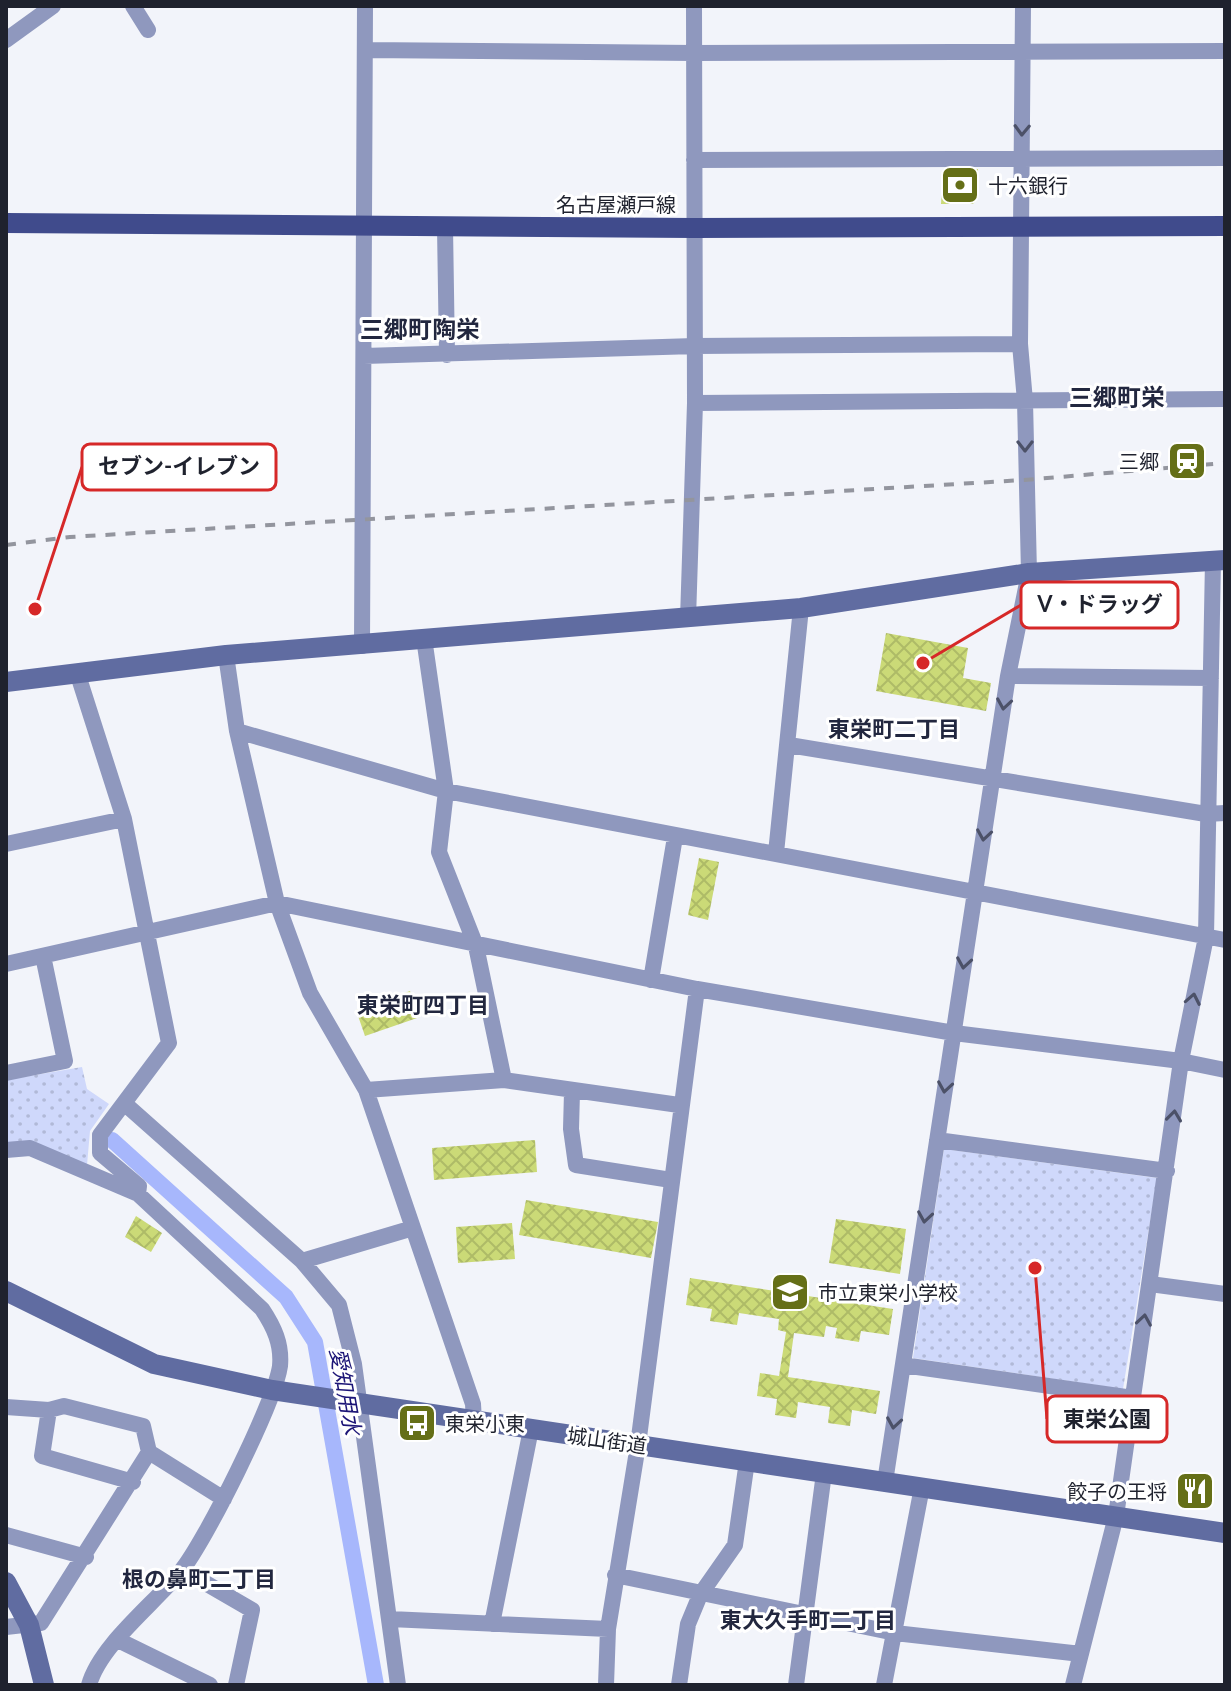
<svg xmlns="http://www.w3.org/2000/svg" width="1231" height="1691" font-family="Lato,'Noto Sans JP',sans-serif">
<defs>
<pattern id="park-dots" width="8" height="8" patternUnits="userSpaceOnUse" patternTransform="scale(2)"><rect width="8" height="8" fill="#cfd8fb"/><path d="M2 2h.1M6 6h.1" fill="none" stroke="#b1b9d7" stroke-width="1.8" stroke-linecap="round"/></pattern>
<pattern id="building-cross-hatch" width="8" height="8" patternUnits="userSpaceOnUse" patternTransform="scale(2)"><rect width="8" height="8" fill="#cbda77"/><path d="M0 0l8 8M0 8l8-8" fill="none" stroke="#aebb67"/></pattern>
</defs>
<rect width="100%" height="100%" fill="#f2f4fa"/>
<path fill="url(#park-dots)" d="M 82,1067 L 87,1089 L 109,1104 L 90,1131 L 87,1165 L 6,1145 L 6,1080 Z
M 944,1149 L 1157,1178 L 1123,1389 L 913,1358 Z"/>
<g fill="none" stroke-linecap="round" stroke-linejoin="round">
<path stroke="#a7b7fc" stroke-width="16" d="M 112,1140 L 286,1297 L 315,1342 L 376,1685"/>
</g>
<path fill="url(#building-cross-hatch)" d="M 978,169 L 977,199 L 973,204 L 941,204 L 943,170 Z
M 886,633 L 968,648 L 963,678 L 991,683 L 986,711 L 876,691 Z
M 699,858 L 719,862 L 708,920 L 688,915 Z
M 410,991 L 420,1017 L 365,1036 L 356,1010 Z
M 535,1140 L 537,1172 L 434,1180 L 432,1148 Z
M 526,1200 L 658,1222 L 651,1258 L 519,1235 Z
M 136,1216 L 162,1233 L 151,1252 L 125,1237 Z
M 836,1219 L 906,1229 L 900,1274 L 829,1263 Z
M 512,1223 L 515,1259 L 458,1263 L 456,1227 Z
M 690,1278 L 893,1309 L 889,1335 L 861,1331 L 859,1342 L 835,1338 L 837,1328 L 826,1326 L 824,1337 L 794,1333 L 788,1377 L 880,1391 L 876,1414 L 852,1410 L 850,1426 L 828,1423 L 830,1407 L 798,1402 L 796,1418 L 775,1415 L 777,1399 L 757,1396 L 760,1373 L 779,1376 L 786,1332 L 778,1330 L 779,1319 L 739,1313 L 737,1325 L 710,1321 L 712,1309 L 686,1305 Z"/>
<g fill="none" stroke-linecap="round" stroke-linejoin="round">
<path stroke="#8f98be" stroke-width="16" d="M 133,6 L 148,30
M 6,40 L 53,6
M 365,50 L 694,53 L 1225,51
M 694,160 L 1225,158
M 445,227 L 447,355
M 364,356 L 695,346 L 1020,344
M 695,403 L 1225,399
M 688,619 L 695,403 L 694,6
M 424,638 L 446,791 L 439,852 L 476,946 L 504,1080
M 362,646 L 365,6
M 226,655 L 237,731 L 277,903 L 310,993 L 366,1090 L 473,1404 L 474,1421
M 77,672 L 124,819 L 169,1043 L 100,1135 L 100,1153 L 139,1186 L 138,1194 L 262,1309 C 274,1327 282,1344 280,1366 C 275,1402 205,1542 181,1571 C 155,1603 100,1645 89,1685
M 1008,676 L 1211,678
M 237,731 L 446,791 L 1225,940
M 789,745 L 1206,814 L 1225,813
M 6,844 L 124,819
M 776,853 L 801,608
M 6,964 L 277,903 L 697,989 L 954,1033 L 1181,1061 L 1225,1070
M 651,980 L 675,837
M 6,1073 L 65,1061 L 43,956
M 366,1090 L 504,1080 L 679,1105
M 572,1092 L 571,1129 L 576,1165 L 671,1180
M 124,1103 L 302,1261 L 339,1305 L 354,1364 L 398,1685
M 937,1140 L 1167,1171
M 6,1150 L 30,1148 L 138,1194
M 302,1261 L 413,1228
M 1150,1284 L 1225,1294
M 903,1365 L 1133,1398
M 6,1407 L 49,1410 L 64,1406 L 143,1426 L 149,1452 L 41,1623 L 6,1627
M 49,1410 L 42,1456 L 133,1482
M 149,1452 L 224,1499
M 885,1482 L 1008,676 L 1029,573 L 1025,401 L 1020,344 L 1023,6
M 6,1535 L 86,1557
M 183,1570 L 252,1610 L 236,1685
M 615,1575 L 895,1633 L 1081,1654
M 390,1619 L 608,1629
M 492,1624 L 531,1429
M 118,1640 L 210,1685
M 606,1685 L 608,1629 L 638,1445 L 697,989
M 679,1685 L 688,1624 L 700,1595 L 735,1545 L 747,1461
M 796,1685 L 824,1473
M 884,1685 L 922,1487
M 1073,1685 L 1116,1516 L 1181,1061 L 1206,937 L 1213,560"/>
<path stroke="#606ca1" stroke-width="20" d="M 6,682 L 226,655 L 801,608 L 1029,573 L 1225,560
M 6,1291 L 154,1364 L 272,1390 L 1225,1533
M 6,1582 L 29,1625 L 44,1685"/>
<path stroke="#404b8c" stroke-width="20" d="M 6,223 L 694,228 L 1225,226"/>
<path stroke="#93959e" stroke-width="4" stroke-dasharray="10 10" stroke-linecap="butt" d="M 6,545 L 70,537 L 1024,480 L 1225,463"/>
</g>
<defs><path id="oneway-chevron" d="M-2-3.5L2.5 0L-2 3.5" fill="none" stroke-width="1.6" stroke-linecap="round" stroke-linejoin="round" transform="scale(2)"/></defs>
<g stroke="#4c5168">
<use href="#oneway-chevron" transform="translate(1022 130) rotate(92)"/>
<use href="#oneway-chevron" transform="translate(1025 446) rotate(90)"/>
<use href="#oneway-chevron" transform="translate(1004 704) rotate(99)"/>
<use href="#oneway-chevron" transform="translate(984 835) rotate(99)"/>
<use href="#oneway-chevron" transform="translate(964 963) rotate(99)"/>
<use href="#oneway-chevron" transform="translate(1193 999) rotate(-79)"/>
<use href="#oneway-chevron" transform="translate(945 1087) rotate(99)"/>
<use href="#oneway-chevron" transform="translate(1174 1116) rotate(-83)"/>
<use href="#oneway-chevron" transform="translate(925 1217) rotate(99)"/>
<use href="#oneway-chevron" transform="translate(1144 1320) rotate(-81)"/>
<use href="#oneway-chevron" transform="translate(894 1423) rotate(99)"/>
</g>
<defs>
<symbol id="bank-square" viewBox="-11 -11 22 22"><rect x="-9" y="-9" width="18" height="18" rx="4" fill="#656f17" stroke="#fff"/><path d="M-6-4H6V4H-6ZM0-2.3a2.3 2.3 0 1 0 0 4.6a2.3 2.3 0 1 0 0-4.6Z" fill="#fff"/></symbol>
<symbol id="station-square" viewBox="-11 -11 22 22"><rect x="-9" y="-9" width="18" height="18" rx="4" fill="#656f17" stroke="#fff"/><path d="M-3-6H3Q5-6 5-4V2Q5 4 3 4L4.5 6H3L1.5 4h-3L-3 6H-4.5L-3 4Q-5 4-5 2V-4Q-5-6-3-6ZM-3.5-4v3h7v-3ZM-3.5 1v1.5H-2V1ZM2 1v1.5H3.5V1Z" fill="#fff"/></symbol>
<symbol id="school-square" viewBox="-11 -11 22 22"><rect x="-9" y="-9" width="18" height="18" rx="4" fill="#656f17" stroke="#fff"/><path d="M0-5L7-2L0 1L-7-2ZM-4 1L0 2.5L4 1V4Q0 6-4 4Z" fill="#fff"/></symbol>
<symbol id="bus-square" viewBox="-11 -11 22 22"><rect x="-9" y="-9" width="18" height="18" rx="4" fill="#656f17" stroke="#fff"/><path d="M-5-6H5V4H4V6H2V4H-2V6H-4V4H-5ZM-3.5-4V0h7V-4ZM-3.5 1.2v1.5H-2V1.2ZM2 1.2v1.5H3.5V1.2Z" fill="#fff"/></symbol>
<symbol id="restaurant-square" viewBox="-11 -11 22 22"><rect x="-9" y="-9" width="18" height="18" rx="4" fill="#656f17" stroke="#fff"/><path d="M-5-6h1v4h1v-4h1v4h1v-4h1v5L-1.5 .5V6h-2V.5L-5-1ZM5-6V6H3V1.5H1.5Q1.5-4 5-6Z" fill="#fff"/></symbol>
</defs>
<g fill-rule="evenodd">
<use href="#bank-square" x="938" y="163" width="44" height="44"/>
<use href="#station-square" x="1165" y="439" width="44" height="44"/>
<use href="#school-square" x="768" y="1270" width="44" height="44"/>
<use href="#bus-square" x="395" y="1401" width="44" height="44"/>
<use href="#restaurant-square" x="1173" y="1469" width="44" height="44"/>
</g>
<g text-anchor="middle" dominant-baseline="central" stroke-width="6" stroke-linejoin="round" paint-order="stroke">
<g font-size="20" fill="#1f222e" stroke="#fff" text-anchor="start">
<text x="988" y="185">十六銀行</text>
<text x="1159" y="461" text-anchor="end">三郷</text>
<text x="818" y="1292">市立東栄小学校</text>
<text x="445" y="1423">東栄小東</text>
<text x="1167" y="1491" text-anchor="end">餃子の王将</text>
</g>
<g font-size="20" fill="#1f222e" stroke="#fff">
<text x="616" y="204">名古屋瀬戸線</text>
<text transform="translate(607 1440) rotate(8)">城山街道</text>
</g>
<g font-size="22" font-weight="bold" fill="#22273f" stroke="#fff">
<text x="894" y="728">東栄町二丁目</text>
<text x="423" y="1004">東栄町四丁目</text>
<text x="199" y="1578">根の鼻町二丁目</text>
<text x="808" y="1619">東大久手町二丁目</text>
</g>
<g font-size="22" font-style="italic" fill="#1c1577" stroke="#fff">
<text transform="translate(346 1391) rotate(80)">愛知用水</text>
</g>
<g font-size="24" font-weight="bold" fill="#22273f" stroke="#fff">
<text x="420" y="328">三郷町陶栄</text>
<text x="1117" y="396">三郷町栄</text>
</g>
</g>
<path fill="none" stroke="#d62828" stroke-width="3" d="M35 609L82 467M923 663L1021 605M1035 1268L1047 1419"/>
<g fill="#d62828" stroke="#fff" stroke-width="3">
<circle cx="35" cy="609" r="8"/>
<circle cx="923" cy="663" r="8"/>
<circle cx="1035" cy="1268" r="8"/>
</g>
<g fill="#fff" stroke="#d62828" stroke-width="3">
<rect x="82" y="444" width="194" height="46" rx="8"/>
<rect x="1021" y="582" width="157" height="46" rx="8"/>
<rect x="1047" y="1396" width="120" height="46" rx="8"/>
</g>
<g font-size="22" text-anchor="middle" font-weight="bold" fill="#1f222e">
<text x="179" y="474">セブン-イレブン</text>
<text x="1100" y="612">V・ドラッグ</text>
<text x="1107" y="1427">東栄公園</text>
</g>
<rect width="1231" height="1691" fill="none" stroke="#1f222e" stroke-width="16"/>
</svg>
